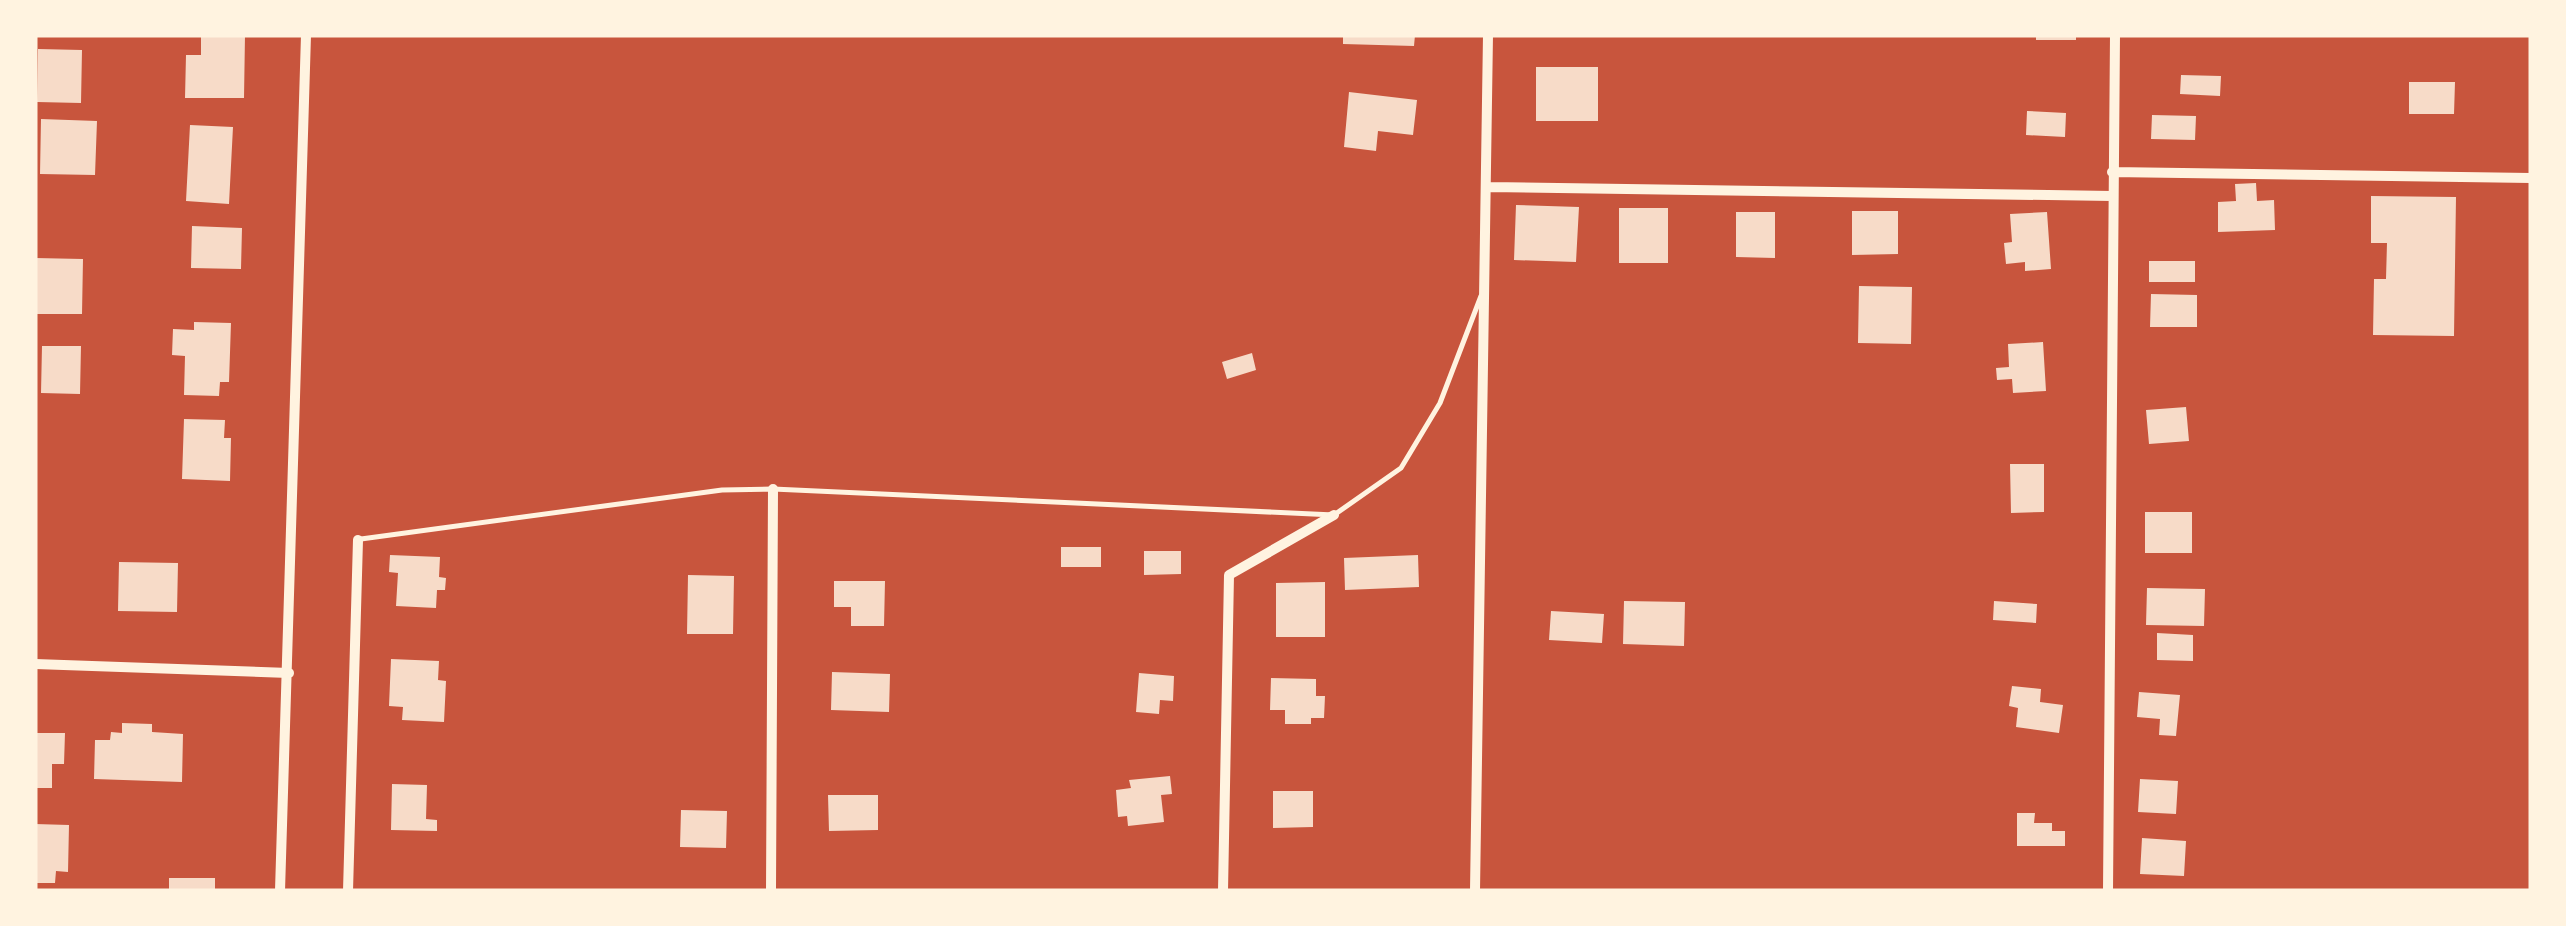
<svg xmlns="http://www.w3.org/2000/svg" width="2566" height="926" font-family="Lato,sans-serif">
<rect width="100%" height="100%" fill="#c8553d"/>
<path fill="#f7dbc8" d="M 201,35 L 245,35 L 244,98 L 185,98 L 186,55 L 201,55 Z
M 1343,35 L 1415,35 L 1414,46 L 1343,44 Z
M 2036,35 L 2076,35 L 2076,40 L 2036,40 Z
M 38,49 L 82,50 L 81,103 L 37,102 Z
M 1536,67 L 1598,67 L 1598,121 L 1536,121 Z
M 2181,75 L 2221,76 L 2220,96 L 2180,94 Z
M 2409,82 L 2455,82 L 2454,114 L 2409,114 Z
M 1349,92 L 1417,100 L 1413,135 L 1378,131 L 1376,151 L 1344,147 Z
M 2027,111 L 2066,113 L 2065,137 L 2026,135 Z
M 2152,115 L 2196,116 L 2195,140 L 2151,139 Z
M 41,119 L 97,121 L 95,175 L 40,174 Z
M 190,125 L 233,127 L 229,204 L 186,201 Z
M 2256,183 L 2257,201 L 2274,200 L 2275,230 L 2218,232 L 2218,202 L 2236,201 L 2235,184 Z
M 2371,196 L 2456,197 L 2454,336 L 2373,335 L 2374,279 L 2386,279 L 2387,243 L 2371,243 Z
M 1516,205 L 1579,207 L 1576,262 L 1514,260 Z
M 1619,208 L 1668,208 L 1668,263 L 1619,263 Z
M 1852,211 L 1898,211 L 1898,254 L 1852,255 Z
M 1736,212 L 1775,212 L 1775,258 L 1736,257 Z
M 2047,212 L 2051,269 L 2025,271 L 2025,262 L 2006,264 L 2004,243 L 2012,242 L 2010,214 Z
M 192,226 L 242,228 L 241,269 L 191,268 Z
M 35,258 L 83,259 L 82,314 L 35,314 Z
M 2149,261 L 2195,261 L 2195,282 L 2149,282 Z
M 1859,286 L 1912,287 L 1911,344 L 1858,343 Z
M 2151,294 L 2197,295 L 2197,327 L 2150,327 Z
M 194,322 L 231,323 L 229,382 L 220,382 L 219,396 L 184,395 L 185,356 L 172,355 L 173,329 L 194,330 Z
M 2043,342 L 2046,391 L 2013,393 L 2012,379 L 1997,380 L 1996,368 L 2009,367 L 2008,344 Z
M 42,346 L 81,346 L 80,394 L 41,393 Z
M 1252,353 L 1256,370 L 1227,379 L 1222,362 Z
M 2186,407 L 2189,441 L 2149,444 L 2146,410 Z
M 184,419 L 225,420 L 224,438 L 231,438 L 230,481 L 182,479 Z
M 2010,464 L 2044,464 L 2044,512 L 2011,513 Z
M 2145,512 L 2192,512 L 2192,553 L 2145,553 Z
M 1061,547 L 1101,547 L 1101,567 L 1061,567 Z
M 1144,551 L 1181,551 L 1181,574 L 1144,575 Z
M 390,555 L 440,557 L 439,577 L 446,578 L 445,590 L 437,590 L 436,608 L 396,606 L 398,573 L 389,572 Z
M 1418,555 L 1419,587 L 1345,590 L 1344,558 Z
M 119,562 L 178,563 L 177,612 L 118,611 Z
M 688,575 L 734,576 L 733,634 L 687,634 Z
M 834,581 L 885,581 L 884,626 L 851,626 L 851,607 L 834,607 Z
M 1325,582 L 1325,637 L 1276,637 L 1276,583 Z
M 2147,588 L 2205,589 L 2204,626 L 2146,625 Z
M 1624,601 L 1685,602 L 1684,646 L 1623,644 Z
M 1994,601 L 2037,604 L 2036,623 L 1993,620 Z
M 1551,611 L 1604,614 L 1602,643 L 1549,640 Z
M 2157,633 L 2193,635 L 2193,661 L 2157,660 Z
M 391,659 L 439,661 L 438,680 L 446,681 L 444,722 L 402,720 L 403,707 L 389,706 Z
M 832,672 L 890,674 L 889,712 L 831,710 Z
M 1139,673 L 1174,676 L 1173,701 L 1160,700 L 1159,714 L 1136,712 Z
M 1271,678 L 1316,679 L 1316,696 L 1325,696 L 1324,718 L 1311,718 L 1311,724 L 1285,724 L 1285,710 L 1270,710 Z
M 2012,686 L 2041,689 L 2040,702 L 2063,705 L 2059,733 L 2016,727 L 2018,708 L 2009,706 Z
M 2139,692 L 2180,695 L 2176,736 L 2159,735 L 2160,719 L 2137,717 Z
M 122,723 L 152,724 L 152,732 L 183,734 L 182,782 L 94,779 L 95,740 L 110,740 L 111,732 L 122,733 Z
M 35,733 L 65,733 L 64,764 L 52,764 L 52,788 L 35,788 Z
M 1170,776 L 1172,794 L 1161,795 L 1164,822 L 1128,826 L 1127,816 L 1118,817 L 1116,790 L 1131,788 L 1129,780 Z
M 2140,779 L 2178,781 L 2176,814 L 2138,812 Z
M 392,784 L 427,785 L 426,819 L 437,820 L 437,831 L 391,830 Z
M 1273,791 L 1313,791 L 1313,827 L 1273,828 Z
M 828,795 L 878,795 L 878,830 L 829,831 Z
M 681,810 L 727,811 L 726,848 L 680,847 Z
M 2017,813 L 2035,813 L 2034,823 L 2052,823 L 2052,831 L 2065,831 L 2065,846 L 2017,846 Z
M 35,824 L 69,825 L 68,872 L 56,871 L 55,883 L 35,883 Z
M 2142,838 L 2186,841 L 2184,876 L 2140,874 Z
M 169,878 L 215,878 L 215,891 L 169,891 Z"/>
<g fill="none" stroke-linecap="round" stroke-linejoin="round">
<path stroke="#fff3e0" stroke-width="5" d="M 361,539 L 722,490 L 773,489 L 1334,515 L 1401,468 L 1440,403 L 1481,296"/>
<path stroke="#fff3e0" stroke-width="10" d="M 2112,172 L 2531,178
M 1488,187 L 2112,196
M 35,664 L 289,673
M 280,891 L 306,35
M 348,891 L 358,540
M 771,891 L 773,489
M 1223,891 L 1229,575 L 1334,515
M 1475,891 L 1488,35
M 2108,891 L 2115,35"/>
</g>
<rect width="2566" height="926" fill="none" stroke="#fff3e0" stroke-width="75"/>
</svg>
